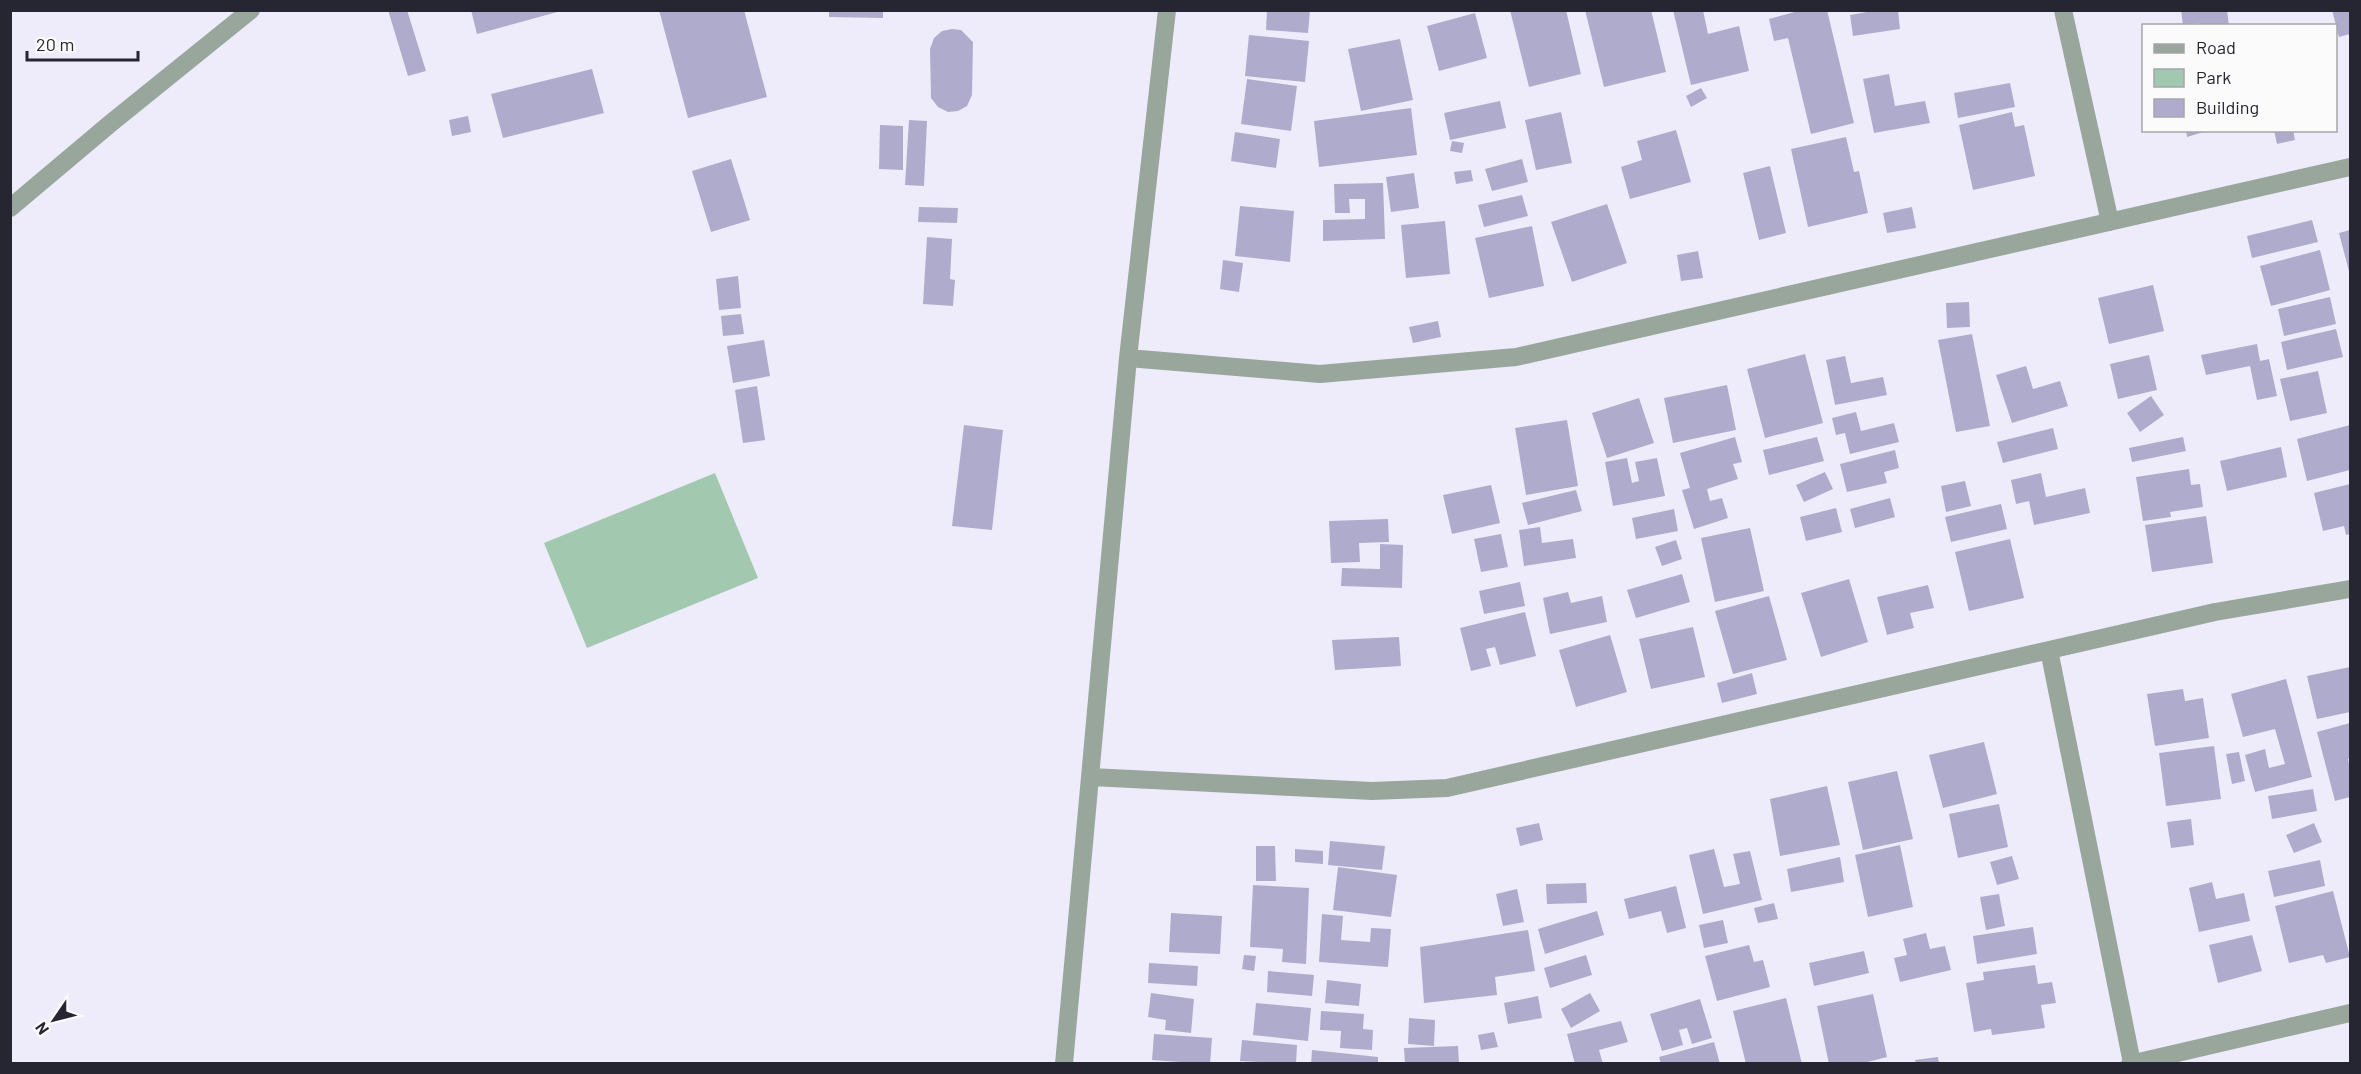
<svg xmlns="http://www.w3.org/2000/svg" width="2361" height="1074" font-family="Barlow,sans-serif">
<rect width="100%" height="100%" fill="#eeecfb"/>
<path fill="#a2c9b0" d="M 715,473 L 758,578 L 587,648 L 544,543 Z"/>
<path fill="#afabcd" d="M 388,10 L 407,10 L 426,71 L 408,76 Z
M 471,10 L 561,10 L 561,11 L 477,34 Z
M 659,10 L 744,10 L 767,97 L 688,118 Z
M 829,10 L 883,10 L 883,18 L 829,17 Z
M 1267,10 L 1310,10 L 1308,33 L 1266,30 Z
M 1510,10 L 1566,10 L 1581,74 L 1529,87 Z
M 1585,10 L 1651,10 L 1666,72 L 1604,87 Z
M 1673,10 L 1703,10 L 1708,34 L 1739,26 L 1749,71 L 1691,85 Z
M 1802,10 L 1827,10 L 1854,123 L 1811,134 L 1788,38 L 1774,41 L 1769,19 Z
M 1878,10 L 1898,10 L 1900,29 L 1853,36 L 1850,15 Z
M 2181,10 L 2227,10 L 2229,26 L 2200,26 L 2199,23 L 2183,25 Z
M 2332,10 L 2350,10 L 2350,34 L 2339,37 Z
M 1475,13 L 1487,58 L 1439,71 L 1427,26 Z
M 952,29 L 961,30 L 973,42 L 972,95 L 967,106 L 958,111 L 948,112 L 938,107 L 931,98 L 930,49 L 934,38 L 942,31 Z
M 1249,35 L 1309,41 L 1305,82 L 1245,76 Z
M 1400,39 L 1413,100 L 1361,111 L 1348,49 Z
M 592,69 L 604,113 L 503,138 L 491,94 Z
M 1889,74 L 1895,106 L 1925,101 L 1930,123 L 1874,133 L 1863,79 Z
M 1247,79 L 1297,86 L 1291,131 L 1241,124 Z
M 2010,83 L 2015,107 L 1958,118 L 1954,93 Z
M 1701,88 L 1707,98 L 1691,107 L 1686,96 Z
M 1500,101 L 1506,128 L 1450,140 L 1444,113 Z
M 1411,108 L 1417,155 L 1319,167 L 1314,121 Z
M 1561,112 L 1572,163 L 1536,170 L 1525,120 Z
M 2012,112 L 2015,127 L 2024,125 L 2035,176 L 1973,190 L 1959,125 Z
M 468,116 L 471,132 L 452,136 L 449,120 Z
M 909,120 L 927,121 L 924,186 L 905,185 Z
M 880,125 L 903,126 L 903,170 L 879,169 Z
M 1676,130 L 1691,182 L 1630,199 L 1621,167 L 1642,160 L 1637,141 Z
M 2186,130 L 2207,130 L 2207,131 L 2187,137 Z
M 2274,130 L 2293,130 L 2295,140 L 2277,144 Z
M 1235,132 L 1280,139 L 1276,168 L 1231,161 Z
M 1846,137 L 1854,172 L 1859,171 L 1868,213 L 1808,227 L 1791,149 Z
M 1452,141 L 1464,143 L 1462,153 L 1450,151 Z
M 731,159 L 750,220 L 711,232 L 692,171 Z
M 1522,159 L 1528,182 L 1492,191 L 1485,169 Z
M 1770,166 L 1786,233 L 1759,240 L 1743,173 Z
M 1471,170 L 1473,181 L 1456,184 L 1454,172 Z
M 1414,173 L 1419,208 L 1391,212 L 1386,177 Z
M 1383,183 L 1385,239 L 1323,241 L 1323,220 L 1365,219 L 1365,199 L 1349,199 L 1350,213 L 1335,213 L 1334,184 Z
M 1522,195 L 1528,216 L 1484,227 L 1478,205 Z
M 1607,204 L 1627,263 L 1572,282 L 1551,222 Z
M 1240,206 L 1294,211 L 1290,262 L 1235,256 Z
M 919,207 L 958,208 L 957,223 L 918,222 Z
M 1912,207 L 1916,228 L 1887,233 L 1883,213 Z
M 2312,220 L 2318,242 L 2252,258 L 2247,236 Z
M 1445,221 L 1450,274 L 1406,278 L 1401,225 Z
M 1532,226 L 1544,286 L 1489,298 L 1475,238 Z
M 2350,230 L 2350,275 L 2339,233 Z
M 927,237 L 952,239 L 950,279 L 955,280 L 953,306 L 923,304 Z
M 2320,250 L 2330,290 L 2271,306 L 2260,266 Z
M 1698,251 L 1703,278 L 1681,281 L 1677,255 Z
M 1223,260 L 1243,263 L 1239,292 L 1220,289 Z
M 738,276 L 741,308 L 719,310 L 716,279 Z
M 2153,285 L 2164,331 L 2109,344 L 2098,298 Z
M 2330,297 L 2336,324 L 2284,336 L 2278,309 Z
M 1969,302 L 1970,327 L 1947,328 L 1946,303 Z
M 741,314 L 744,334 L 723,336 L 721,316 Z
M 1438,321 L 1441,337 L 1413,343 L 1409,327 Z
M 2336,329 L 2343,357 L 2287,370 L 2281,342 Z
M 1972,334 L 1990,426 L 1956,432 L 1938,340 Z
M 764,340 L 770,376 L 733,383 L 727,346 Z
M 2257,344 L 2260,361 L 2269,359 L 2277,396 L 2257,400 L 2250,366 L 2206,375 L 2201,355 Z
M 1805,354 L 1823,423 L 1765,438 L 1747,369 Z
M 2149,355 L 2157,390 L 2118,399 L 2110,364 Z
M 1845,356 L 1851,383 L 1883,377 L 1887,395 L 1835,405 L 1826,360 Z
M 2026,366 L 2033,389 L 2060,381 L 2068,406 L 2012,423 L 1996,375 Z
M 2318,371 L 2327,413 L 2290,421 L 2280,379 Z
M 1727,385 L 1736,430 L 1673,443 L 1664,398 Z
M 757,386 L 765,440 L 743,443 L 735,390 Z
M 2151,396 L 2164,415 L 2140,432 L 2127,413 Z
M 1639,398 L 1654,443 L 1607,458 L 1592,413 Z
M 1856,412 L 1861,431 L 1894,423 L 1899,442 L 1850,454 L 1845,433 L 1836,435 L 1832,418 Z
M 1567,420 L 1578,486 L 1526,495 L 1515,428 Z
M 964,425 L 1003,430 L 992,530 L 952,526 Z
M 2350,425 L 2350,470 L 2307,481 L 2297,439 Z
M 2053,428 L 2058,449 L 2003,463 L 1997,442 Z
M 1735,437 L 1742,462 L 1733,464 L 1738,479 L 1707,489 L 1710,501 L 1722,498 L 1728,518 L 1694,529 L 1682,490 L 1690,488 L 1680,453 Z
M 1817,437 L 1824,461 L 1769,475 L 1763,450 Z
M 2183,437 L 2186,451 L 2132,462 L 2129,448 Z
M 2281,447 L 2287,477 L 2227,491 L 2220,461 Z
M 1895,450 L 1899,468 L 1884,472 L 1887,483 L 1847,492 L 1840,464 Z
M 1627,458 L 1632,483 L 1639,481 L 1635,462 L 1657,458 L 1665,496 L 1613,506 L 1605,462 Z
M 2189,469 L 2191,485 L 2200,484 L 2203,507 L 2170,512 L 2171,517 L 2143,521 L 2136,477 Z
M 1825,472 L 1833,489 L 1804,502 L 1796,485 Z
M 2041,473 L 2046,497 L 2085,488 L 2090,513 L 2034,525 L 2029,501 L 2016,504 L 2011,480 Z
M 1965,481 L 1971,506 L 1946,512 L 1941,486 Z
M 2350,484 L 2350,534 L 2346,535 L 2344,526 L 2323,531 L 2314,493 Z
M 1491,485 L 1500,523 L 1452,534 L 1443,495 Z
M 1576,490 L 1582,511 L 1528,525 L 1522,503 Z
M 1890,498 L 1895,517 L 1855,528 L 1850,509 Z
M 2001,504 L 2007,529 L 1951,542 L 1945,517 Z
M 1836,508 L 1842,532 L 1806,541 L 1800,517 Z
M 1674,509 L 1678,531 L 1636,539 L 1632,518 Z
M 2206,516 L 2213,563 L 2152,572 L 2145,525 Z
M 1388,519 L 1389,542 L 1359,543 L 1360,562 L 1331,563 L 1329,521 Z
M 1540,527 L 1542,543 L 1573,539 L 1576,558 L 1524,566 L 1519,530 Z
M 1750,528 L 1764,591 L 1715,602 L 1701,538 Z
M 1501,534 L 1508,567 L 1481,572 L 1474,539 Z
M 2010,539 L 2024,598 L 1969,611 L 1955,552 Z
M 1676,540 L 1682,559 L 1662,566 L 1655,547 Z
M 1380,544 L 1403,545 L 1402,588 L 1341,586 L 1342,568 L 1380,569 Z
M 1682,574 L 1690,602 L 1636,618 L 1627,590 Z
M 1849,579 L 1868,642 L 1821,657 L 1801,593 Z
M 1520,582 L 1525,606 L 1484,614 L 1479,591 Z
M 1928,585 L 1934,608 L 1910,613 L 1914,628 L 1887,635 L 1877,597 Z
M 1568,592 L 1571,603 L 1602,596 L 1607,622 L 1550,634 L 1543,598 Z
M 1769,596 L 1787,660 L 1733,674 L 1715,611 Z
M 1525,612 L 1536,656 L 1500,665 L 1495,647 L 1486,649 L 1491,666 L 1471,671 L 1460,628 Z
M 1693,627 L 1705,677 L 1651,689 L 1639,639 Z
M 1610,635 L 1627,692 L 1576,707 L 1559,650 Z
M 1399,637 L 1401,666 L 1335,670 L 1332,640 Z
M 2350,667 L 2350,712 L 2317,719 L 2307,676 Z
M 1752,673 L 1757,694 L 1722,703 L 1717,683 Z
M 2286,679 L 2312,777 L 2255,792 L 2245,755 L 2265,749 L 2269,768 L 2285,764 L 2275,729 L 2243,737 L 2231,694 Z
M 2183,689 L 2185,701 L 2203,698 L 2209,738 L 2155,746 L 2147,694 Z
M 2350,723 L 2350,758 L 2348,759 L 2350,768 L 2350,797 L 2335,801 L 2317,732 Z
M 1984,742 L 1997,794 L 1943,808 L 1929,755 Z
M 2214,746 L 2221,799 L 2166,806 L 2159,753 Z
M 2239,752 L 2245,781 L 2232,784 L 2226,754 Z
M 1897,771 L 1913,839 L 1863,850 L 1848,782 Z
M 1827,786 L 1840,845 L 1780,856 L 1770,799 Z
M 2313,789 L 2317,811 L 2272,819 L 2268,796 Z
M 1999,804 L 2008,847 L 1958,858 L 1949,814 Z
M 2191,819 L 2194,845 L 2171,848 L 2167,822 Z
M 1539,823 L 1543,840 L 1520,846 L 1516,828 Z
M 2314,823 L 2322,842 L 2294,853 L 2286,835 Z
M 1330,841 L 1385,846 L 1382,870 L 1328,865 Z
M 1900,845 L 1913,907 L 1868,917 L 1855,855 Z
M 1256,846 L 1275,846 L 1276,881 L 1256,881 Z
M 1295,849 L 1323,851 L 1323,864 L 1295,862 Z
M 1714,849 L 1724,887 L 1740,884 L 1733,854 L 1750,851 L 1762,900 L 1703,914 L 1689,855 Z
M 2012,856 L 2019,879 L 1997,885 L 1990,862 Z
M 1840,857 L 1844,882 L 1791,892 L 1787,869 Z
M 2320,860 L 2325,886 L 2274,897 L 2268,871 Z
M 1338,867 L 1397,875 L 1391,917 L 1333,910 Z
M 2212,882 L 2216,899 L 2244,893 L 2250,921 L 2199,932 L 2189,888 Z
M 1586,883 L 1587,903 L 1547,904 L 1546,884 Z
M 1253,885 L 1309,888 L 1306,964 L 1282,962 L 1283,949 L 1250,947 Z
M 1676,886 L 1686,928 L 1667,933 L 1661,911 L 1629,919 L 1624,899 Z
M 1517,889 L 1524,922 L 1503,926 L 1496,894 Z
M 2333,891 L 2350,957 L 2326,963 L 2323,955 L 2289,963 L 2275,906 Z
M 1999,894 L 2005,926 L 1986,930 L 1980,897 Z
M 1774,903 L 1778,919 L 1758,923 L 1754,908 Z
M 1597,911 L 1604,935 L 1545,954 L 1538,929 Z
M 1171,913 L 1222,916 L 1220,954 L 1169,952 Z
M 1322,914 L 1343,916 L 1341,940 L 1370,942 L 1371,928 L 1391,929 L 1388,967 L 1319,962 Z
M 1723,920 L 1728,943 L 1704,948 L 1699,925 Z
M 2033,927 L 2037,954 L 1977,964 L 1973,936 Z
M 1528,930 L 1535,971 L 1495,977 L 1497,995 L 1424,1003 L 1420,947 Z
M 1926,933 L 1930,949 L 1945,946 L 1951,970 L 1900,982 L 1894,958 L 1907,955 L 1903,939 Z
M 2252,935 L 2262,971 L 2218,983 L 2209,945 Z
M 1749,945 L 1754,962 L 1763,960 L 1770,987 L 1717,1001 L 1705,956 Z
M 1864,951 L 1869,973 L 1814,986 L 1809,963 Z
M 1244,955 L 1256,956 L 1254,971 L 1242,969 Z
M 1586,955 L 1592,975 L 1550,988 L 1544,968 Z
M 1149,963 L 1198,966 L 1197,986 L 1148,983 Z
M 2035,965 L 2038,984 L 2052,982 L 2056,1003 L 2041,1005 L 2045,1028 L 1992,1035 L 1991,1029 L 1974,1032 L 1966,983 L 1984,980 L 1983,972 Z
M 1268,971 L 1314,975 L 1312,996 L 1267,992 Z
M 1327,980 L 1361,984 L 1359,1006 L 1325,1003 Z
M 1151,993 L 1194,999 L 1191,1033 L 1165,1030 L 1166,1020 L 1148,1017 Z
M 1590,993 L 1600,1011 L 1571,1028 L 1561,1009 Z
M 1873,994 L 1887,1057 L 1860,1064 L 1829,1064 L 1817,1006 Z
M 1538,996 L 1542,1018 L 1508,1024 L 1504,1003 Z
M 1786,998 L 1802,1064 L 1746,1064 L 1733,1011 Z
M 1700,999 L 1712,1038 L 1692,1044 L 1687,1028 L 1679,1030 L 1683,1045 L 1662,1051 L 1650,1014 Z
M 1256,1003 L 1311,1008 L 1308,1041 L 1253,1035 Z
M 1321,1011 L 1364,1014 L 1363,1029 L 1373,1030 L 1372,1050 L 1340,1048 L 1341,1031 L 1320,1030 Z
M 1409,1018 L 1435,1020 L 1434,1046 L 1408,1044 Z
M 1621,1021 L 1628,1042 L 1599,1050 L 1603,1064 L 1575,1064 L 1567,1034 Z
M 1494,1032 L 1498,1047 L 1481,1050 L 1478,1035 Z
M 1154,1034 L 1212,1038 L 1210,1064 L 1152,1060 Z
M 1242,1040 L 1297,1045 L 1296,1064 L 1240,1061 Z
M 1714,1042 L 1720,1064 L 1661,1064 L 1659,1057 Z
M 1458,1046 L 1459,1064 L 1405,1064 L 1404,1048 Z
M 1312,1050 L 1378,1057 L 1378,1064 L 1311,1064 Z
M 1938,1057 L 1939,1064 L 1916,1064 L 1915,1060 Z"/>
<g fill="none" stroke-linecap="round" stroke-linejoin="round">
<path stroke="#98a69c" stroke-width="18" d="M 2063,10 L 2110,222
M 10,208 L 111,123 L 251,10
M 1128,358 L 1320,374 L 1516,357 L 2350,167
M 2049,650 L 2132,1063
M 1091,777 L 1372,791 L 1447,788 L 2215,612 L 2350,589
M 1064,1064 L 1128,358 L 1167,10
M 2130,1064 L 2350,1013"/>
</g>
<rect width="2361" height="1074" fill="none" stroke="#262532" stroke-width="24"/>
<rect x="2142" y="24" width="195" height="108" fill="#fbfbfb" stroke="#a6a5ab" stroke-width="1.5"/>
<rect x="2154" y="44" width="30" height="9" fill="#98a69c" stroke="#a6a5ab" stroke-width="1.5"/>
<text x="2196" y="54" font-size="18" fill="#262532">Road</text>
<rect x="2154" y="69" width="30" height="18" fill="#a2c9b0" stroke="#a6a5ab" stroke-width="1.5"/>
<text x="2196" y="84" font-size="18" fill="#262532">Park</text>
<rect x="2154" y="99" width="30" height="18" fill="#afabcd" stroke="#a6a5ab" stroke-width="1.5"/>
<text x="2196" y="114" font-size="18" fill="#262532">Building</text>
<g transform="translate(54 1020) rotate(235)" stroke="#fbfbfb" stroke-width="4.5" paint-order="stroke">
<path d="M0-4.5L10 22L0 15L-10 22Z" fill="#262532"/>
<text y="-9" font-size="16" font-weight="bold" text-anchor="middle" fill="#262532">N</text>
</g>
<path d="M27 51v9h111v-9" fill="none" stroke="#262532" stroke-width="3"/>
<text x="36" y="51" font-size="18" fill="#262532" stroke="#fbfbfb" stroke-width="4.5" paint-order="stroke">20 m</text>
</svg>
